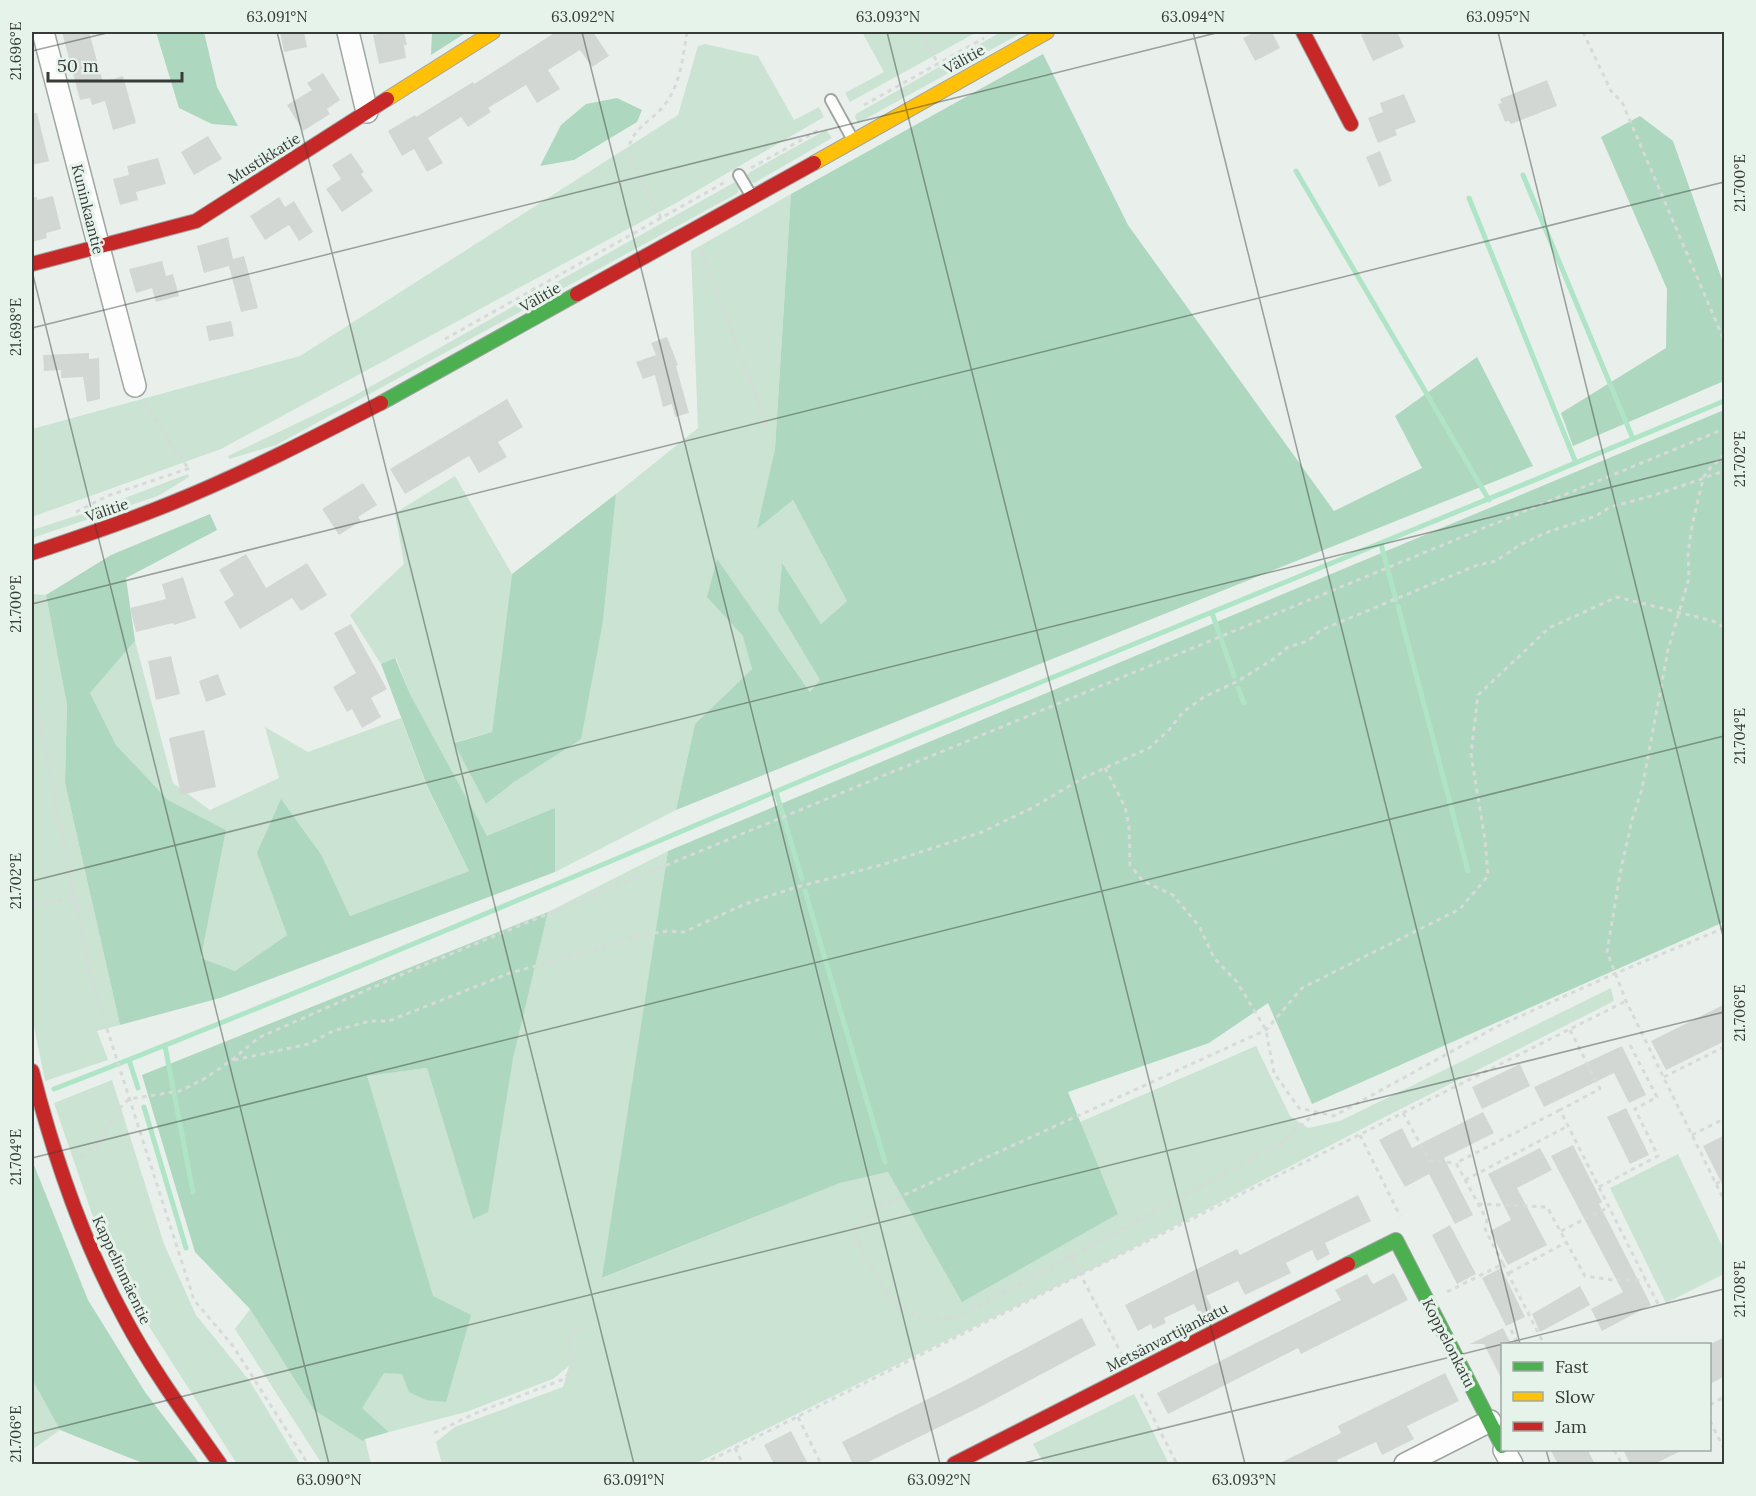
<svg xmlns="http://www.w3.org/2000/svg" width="1756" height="1496" font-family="Lora,serif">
<rect width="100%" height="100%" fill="#e9f0ec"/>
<path fill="#cae3d3" d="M 862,32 L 977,32 L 850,102 L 845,93 L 884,72 Z
M 1001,32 L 1023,32 L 858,123 L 855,117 L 856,114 Z
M 705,44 L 758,56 L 794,120 L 819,107 L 824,117 L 676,203 L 221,449 L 32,517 L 32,429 L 300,356 L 678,115 L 698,46 Z
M 826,130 L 832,138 L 754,183 L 749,181 L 746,176 L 750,172 Z
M 735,182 L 739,187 L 738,193 L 276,445 L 229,459 L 228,456 L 350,398 Z
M 791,194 L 775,449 L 758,528 L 793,500 L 847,601 L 821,624 L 782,565 L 778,610 L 820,680 L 811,693 L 717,560 L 708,597 L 744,637 L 752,669 L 695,724 L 676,810 L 555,872 L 555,809 L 487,837 L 410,694 L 396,658 L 381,664 L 350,615 L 404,564 L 395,513 L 455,476 L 512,574 L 492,732 L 455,742 L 486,804 L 514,782 L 603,621 L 616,494 L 698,428 L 691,251 Z
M 188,474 L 189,477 L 158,496 L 32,538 L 32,530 L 88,512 Z
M 32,594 L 46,595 L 67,705 L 65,783 L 120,1025 L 97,1031 L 108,1060 L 45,1081 L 32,1017 Z
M 135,641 L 173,783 L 210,810 L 279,778 L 265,727 L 308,752 L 401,718 L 427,787 L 469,871 L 350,916 L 322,856 L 257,853 L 287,935 L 235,971 L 201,958 L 226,830 L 168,800 L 116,745 L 90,693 Z
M 668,851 L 603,1278 L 840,1183 L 888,1172 L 963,1301 L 1118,1214 L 1080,1122 L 1256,1046 L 1290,1116 L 1308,1128 L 1340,1121 L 1611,988 L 1614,1001 L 1377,1121 L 1104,1263 L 695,1464 L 442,1464 L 436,1442 L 455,1427 L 563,1387 L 569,1366 L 553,1379 L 466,1412 L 389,1432 L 263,1321 L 367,1076 L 427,1068 L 473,1218 L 548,912 Z
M 112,1080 L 164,1244 L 196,1315 L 249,1380 L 300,1464 L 237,1464 L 109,1264 L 54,1103 Z
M 1678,1154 L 1724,1250 L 1724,1274 L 1666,1303 L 1610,1188 Z
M 250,1309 L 314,1410 L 365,1439 L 371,1464 L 322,1464 L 235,1329 Z
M 32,1379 L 60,1430 L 32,1450 Z
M 1134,1394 L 1169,1464 L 1044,1464 L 1033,1444 Z"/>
<path fill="#add7be" d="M 156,32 L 204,32 L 217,87 L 238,126 L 212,124 L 179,108 Z
M 432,32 L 467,32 L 431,55 Z
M 1043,54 L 1128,225 L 1334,511 L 1422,468 L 1395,416 L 1477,357 L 1533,466 L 676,810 L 695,724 L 752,669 L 743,636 L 707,597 L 717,559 L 810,692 L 820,680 L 778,610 L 782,563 L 821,624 L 847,601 L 793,500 L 757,529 L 775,449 L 791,194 Z
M 617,98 L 642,110 L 637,122 L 574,160 L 540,166 L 561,125 L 586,104 Z
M 1640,116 L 1673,141 L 1724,285 L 1724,381 L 1573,446 L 1561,413 L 1666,348 L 1667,289 L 1601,137 Z
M 1724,410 L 1724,922 L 1312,1104 L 1268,1003 L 1209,1043 L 1068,1092 L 1118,1214 L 962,1302 L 888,1172 L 840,1183 L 602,1278 L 668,851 Z
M 616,494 L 603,621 L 581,739 L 514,782 L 486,804 L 454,743 L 492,732 L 512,574 Z
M 210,514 L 217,530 L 126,578 L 135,641 L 90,693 L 116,745 L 168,800 L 226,830 L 201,958 L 235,971 L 287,935 L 257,853 L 281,799 L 322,856 L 350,916 L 469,871 L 427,786 L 381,664 L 395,658 L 410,694 L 487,836 L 555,808 L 555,872 L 220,998 L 120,1025 L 65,783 L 67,705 L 46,595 L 111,555 Z
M 548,912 L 513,1058 L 488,1212 L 473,1219 L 427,1068 L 367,1076 L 433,1296 L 471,1315 L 446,1402 L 426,1400 L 409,1392 L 402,1374 L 384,1373 L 362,1408 L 389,1432 L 365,1439 L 363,1441 L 314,1410 L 250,1309 L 195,1252 L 142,1075 Z
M 32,1160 L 88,1300 L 145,1392 L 200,1464 L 145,1464 L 60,1430 L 32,1379 Z"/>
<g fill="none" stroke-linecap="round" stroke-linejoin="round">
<path stroke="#b0e4c6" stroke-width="5" d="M 1296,171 L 1489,500
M 1523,175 L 1633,439
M 1469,198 L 1576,463
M 1381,544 L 1396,600
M 1398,606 L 1468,871
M 1212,613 L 1234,676
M 1238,688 L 1244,703
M 776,792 L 802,879
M 805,891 L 885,1162
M 165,1046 L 193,1192
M 129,1060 L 138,1088
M 54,1089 C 322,985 586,871 851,760 C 1142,640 1434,523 1724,401
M 144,1107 L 186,1248"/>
</g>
<path fill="#d2d7d4" d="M 62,32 L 89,32 L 103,82 L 123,76 L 136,123 L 113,130 L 105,101 L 92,105 L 90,98 L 80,100 Z
M 280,32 L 304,32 L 307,47 L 284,52 Z
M 378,32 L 404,32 L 407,45 L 404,45 L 406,58 L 379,64 L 373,35 L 378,34 Z
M 556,32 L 593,32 L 609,56 L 592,67 L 580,50 L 548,70 L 560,89 L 537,103 L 526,85 L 488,108 L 491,112 L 468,127 L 461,117 L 428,138 L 443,163 L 427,172 L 414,149 L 402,156 L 388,131 L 415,115 L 416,117 L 473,82 L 474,84 Z
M 1255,32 L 1272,32 L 1280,48 L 1255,61 L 1243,38 Z
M 1369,32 L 1397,32 L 1404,47 L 1373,61 L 1361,35 Z
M 323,73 L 340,100 L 327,109 L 330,114 L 303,131 L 287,105 L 312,90 L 307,83 Z
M 1547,80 L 1557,106 L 1511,124 L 1509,121 L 1505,122 L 1498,104 L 1502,103 L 1500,99 Z
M 1404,94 L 1416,122 L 1395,130 L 1397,135 L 1378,143 L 1368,118 L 1383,112 L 1380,103 Z
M 32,113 L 37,113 L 49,161 L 32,165 Z
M 208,136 L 222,159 L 194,175 L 181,152 Z
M 1380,151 L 1392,181 L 1379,187 L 1366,157 Z
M 351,153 L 364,172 L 361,174 L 373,191 L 342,212 L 326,189 L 341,179 L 332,165 Z
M 158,158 L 166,184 L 136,192 L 138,200 L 120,205 L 113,179 L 129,175 L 127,166 Z
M 53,196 L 61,229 L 46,233 L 47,238 L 32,242 L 32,198 L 37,197 L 37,200 Z
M 279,197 L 285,207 L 294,201 L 313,232 L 299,241 L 289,225 L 265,240 L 250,216 Z
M 228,237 L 233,259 L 244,256 L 258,308 L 241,312 L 229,266 L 204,273 L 197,246 Z
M 162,261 L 166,276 L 173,274 L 179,296 L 156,302 L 152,288 L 136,293 L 129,269 Z
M 231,321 L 234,336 L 209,341 L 206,326 Z
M 667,337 L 678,365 L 676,366 L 689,413 L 675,417 L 672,404 L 663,407 L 655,375 L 643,379 L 636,362 L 656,355 L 651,343 Z
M 89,353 L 89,359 L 99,358 L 100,399 L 87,402 L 83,377 L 61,378 L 61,370 L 44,371 L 43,355 Z
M 507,399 L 523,427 L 498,442 L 507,457 L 479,473 L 469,456 L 405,494 L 390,469 Z
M 363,483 L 377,505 L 358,517 L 361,521 L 339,535 L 322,509 Z
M 246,554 L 266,588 L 307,563 L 327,595 L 301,611 L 292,598 L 240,629 L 224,602 L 234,595 L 219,570 Z
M 183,577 L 196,618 L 174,625 L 173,623 L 136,632 L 130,608 L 166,599 L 162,584 Z
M 351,624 L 387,689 L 371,698 L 381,717 L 362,728 L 352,709 L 347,712 L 333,687 L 356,673 L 334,633 Z
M 171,656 L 180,694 L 156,700 L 148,661 Z
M 218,674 L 226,695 L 206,702 L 199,681 Z
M 204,730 L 216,787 L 181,795 L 169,738 Z
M 1725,1004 L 1725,1041 L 1666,1070 L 1651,1041 Z
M 1622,1046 L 1646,1095 L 1629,1103 L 1614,1073 L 1544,1107 L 1534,1087 Z
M 1520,1064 L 1530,1086 L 1482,1109 L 1472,1087 Z
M 1626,1108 L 1649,1155 L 1630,1164 L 1607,1117 Z
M 1483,1112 L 1494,1133 L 1444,1158 L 1473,1215 L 1455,1224 L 1429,1174 L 1405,1187 L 1379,1140 L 1402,1128 L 1412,1148 Z
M 1725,1135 L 1725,1190 L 1703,1146 Z
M 1573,1145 L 1602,1202 L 1599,1204 L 1651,1305 L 1602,1331 L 1591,1309 L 1623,1292 L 1551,1156 Z
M 1540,1148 L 1552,1170 L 1517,1188 L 1547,1245 L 1508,1265 L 1490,1231 L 1511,1220 L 1488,1174 Z
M 1358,1195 L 1371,1221 L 1325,1243 L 1330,1254 L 1317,1261 L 1312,1250 L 1286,1263 L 1291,1273 L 1245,1295 L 1238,1281 L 1206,1296 L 1214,1312 L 1201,1318 L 1194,1304 L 1164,1318 L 1166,1323 L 1153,1329 L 1151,1324 L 1138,1331 L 1125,1305 L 1237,1249 L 1240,1255 Z
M 1450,1225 L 1476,1274 L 1457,1284 L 1432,1235 Z
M 1501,1268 L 1525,1317 L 1506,1326 L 1482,1278 Z
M 1394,1273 L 1408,1300 L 1301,1354 L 1298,1348 L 1168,1414 L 1157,1393 L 1341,1300 L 1335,1290 L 1367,1274 L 1373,1284 Z
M 1580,1286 L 1590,1305 L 1540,1332 L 1532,1314 Z
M 1082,1318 L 1096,1345 L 982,1406 L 864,1464 L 853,1464 L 842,1442 L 960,1383 Z
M 1503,1328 L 1511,1344 L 1503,1344 L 1503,1382 L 1484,1344 L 1470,1344 Z
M 1725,1337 L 1725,1376 L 1710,1384 L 1710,1344 Z
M 1445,1373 L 1459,1401 L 1407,1426 L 1414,1439 L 1382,1455 L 1376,1442 L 1337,1460 L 1339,1464 L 1278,1464 L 1341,1433 L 1338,1426 Z
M 791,1431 L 808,1464 L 774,1464 L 764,1445 Z
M 1550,1449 L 1587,1449 L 1595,1464 L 1558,1464 Z
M 1623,1449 L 1685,1449 L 1654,1464 L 1630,1464 Z"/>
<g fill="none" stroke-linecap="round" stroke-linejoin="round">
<defs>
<path id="lane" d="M 831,100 L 853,140
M 739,175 L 752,197"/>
<path id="street" d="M 43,32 L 135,386
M 348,32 L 367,112
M 1504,1450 L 1512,1464
M 1405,1464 L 1490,1421"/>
<path id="fast" d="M 381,403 L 577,294
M 1348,1264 L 1396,1240 L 1502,1446"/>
<path id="slow" d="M 387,99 L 493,32
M 814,163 L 1047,32"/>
<path id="jam" d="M 1303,32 L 1351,124
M 32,264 L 196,221 L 387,99
M 577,294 L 814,163
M 32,553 C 80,537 128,521 174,502 C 245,473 313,438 381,403
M 32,1071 C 54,1157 82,1241 125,1319 C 152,1370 187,1417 220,1464
M 954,1464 L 1348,1264"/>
</defs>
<use href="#lane" stroke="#a0a5a2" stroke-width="14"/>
<use href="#street" stroke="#a0a5a2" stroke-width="24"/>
<use href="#fast" stroke="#a0a5a2" stroke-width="16"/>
<use href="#slow" stroke="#a0a5a2" stroke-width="16"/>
<use href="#jam" stroke="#a0a5a2" stroke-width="16"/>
<path stroke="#d7dad8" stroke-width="3" stroke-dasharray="4.5 4.5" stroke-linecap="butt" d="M 922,32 L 930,50 L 938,63
M 1583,32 L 1611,91 L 1622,102 L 1724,340
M 864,105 L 984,38
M 751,168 L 819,130
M 661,218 L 630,159 C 623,131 653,122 666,103 C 681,82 683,56 687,32
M 702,252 L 768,428
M 445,339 L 727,181
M 144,403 L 188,468
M 1724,454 C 1718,463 1707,468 1703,479 L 1692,526 L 1688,554 L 1689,578 L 1668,650 L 1642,789 L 1632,820 L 1620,874 L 1607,952 L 1626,1001 L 1724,1200
M 76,512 L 107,496 L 190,468
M 32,695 L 39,721 L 92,982 L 194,1300 L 233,1346 L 308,1464
M 1105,768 L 1125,807 L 1129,826 L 1130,865 L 1143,881 L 1173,895 L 1199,926 L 1214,958 L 1237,982 L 1266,1030 L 1274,1073 L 1299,1108 L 1334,1116 L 1496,1027 L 1614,974 L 1724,928
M 32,906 L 74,897
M 1570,1030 L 1600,1089 L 1560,1110 L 1658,1304
M 234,1060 L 309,1044 L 333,1031 L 370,1021 L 389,1021 L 510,973 L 595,950 L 636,936 L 667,931 L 684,932 L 745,904 L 797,887 L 881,865 L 982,832 L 1032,808 L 1083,778 L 1149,748 L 1168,731 L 1183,712 L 1204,697 L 1238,681 L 1272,660 L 1288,647 L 1308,641 L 1321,630 L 1475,566 L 1496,561 L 1518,546 L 1545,533 L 1596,516 L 1610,507 L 1655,495 L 1724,471
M 1664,1077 L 1724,1047
M 1317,1112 L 1279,1144 L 959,1317 L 923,1319 L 894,1305 L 861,1250 L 854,1228 L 880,1206 L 1266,1030 L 1302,988 L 1460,909 L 1488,876 L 1485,840 L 1471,754 L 1478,695 L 1549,628 L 1617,597 L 1713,621 L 1724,627
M 1403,1113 L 1430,1161 L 1456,1163
M 1360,1135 L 1400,1216
M 1692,1135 L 1724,1119
M 81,1157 L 97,1146 L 115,1113 L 129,1099 L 180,1091 L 204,1079 L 232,1060 L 258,1038 L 412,970 L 1724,429
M 1465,1180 L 1568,1126
M 1716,1184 L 1724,1179
M 1599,1187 L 1658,1156 L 1635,1109 L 1657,1097 L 1629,1043
M 1478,1204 L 1547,1207 L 1585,1276 L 1613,1280 L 1646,1280
M 1561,1231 L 1609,1207
M 1071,1256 L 1121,1353
M 1503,1264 L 1544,1344
M 1509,1273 L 1567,1242
M 1447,1292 L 1503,1264 L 1485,1229 L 1487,1220 L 1456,1163 L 1560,1110
M 1511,1330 L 1518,1344
M 1141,1394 L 1177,1464
M 1710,1405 L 1724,1397
M 798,1417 L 821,1464
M 1710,1421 L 1724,1449
M 434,1433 L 476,1413 L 564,1379 L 572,1369 L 570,1338 L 572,1332 L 583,1327
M 735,1448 L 743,1464
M 1614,1450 L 1622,1464
M 703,1464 L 1626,1001
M 1719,1464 L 1724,1462"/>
<use href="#lane" stroke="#fcfdfc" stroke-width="10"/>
<use href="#street" stroke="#fcfdfc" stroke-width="21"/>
<use href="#fast" stroke="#4caf50" stroke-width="14"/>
<use href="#slow" stroke="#ffc107" stroke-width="14"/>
<use href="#jam" stroke="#c62828" stroke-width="14"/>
</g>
<path fill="none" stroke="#383c39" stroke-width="1.5" stroke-opacity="0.45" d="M 277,32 L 634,1464M 582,32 L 940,1464M 887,32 L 1245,1464M 1193,32 L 1520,1344M 1498,32 L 1724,940M 32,51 L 111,32M 32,271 L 329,1464M 32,328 L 1220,32M 32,604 L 1724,182M 32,881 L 1724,459M 32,1158 L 1724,736M 32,1434 L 1724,1012M 1546,1450 L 1550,1464M 1020,1464 L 1724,1289"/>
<g text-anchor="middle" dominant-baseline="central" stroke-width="6" stroke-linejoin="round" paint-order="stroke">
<g font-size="15" fill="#383c39" stroke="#e6f3eb">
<text transform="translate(964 59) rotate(-29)">Välitie</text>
<text transform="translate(264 158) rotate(-32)">Mustikkatie</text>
<text transform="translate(88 209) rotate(76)">Kuninkaantie</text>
<text transform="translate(540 297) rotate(-30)">Välitie</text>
<text transform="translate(107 510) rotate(-19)">Välitie</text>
<text transform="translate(122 1270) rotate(65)">Kappelinmäentie</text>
<text transform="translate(1167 1337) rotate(-27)">Metsänvartijankatu</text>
<text transform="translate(1449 1343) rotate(63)">Koppelonkatu</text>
</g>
</g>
<rect width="1756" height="1496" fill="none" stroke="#e6f3eb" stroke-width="66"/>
<rect x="1501" y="1343" width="210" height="108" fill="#e6f3eb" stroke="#a0aaa4" stroke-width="1.5"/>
<rect x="1513" y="1362" width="30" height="9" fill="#4caf50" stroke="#a0aaa4" stroke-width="1.5"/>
<text x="1555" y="1373" font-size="18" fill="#383c39">Fast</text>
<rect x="1513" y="1392" width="30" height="9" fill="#ffc107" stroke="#a0aaa4" stroke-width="1.5"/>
<text x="1555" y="1403" font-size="18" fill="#383c39">Slow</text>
<rect x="1513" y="1422" width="30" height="9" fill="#c62828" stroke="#a0aaa4" stroke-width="1.5"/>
<text x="1555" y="1433" font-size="18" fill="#383c39">Jam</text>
<path d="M48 72v9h134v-9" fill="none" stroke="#383c39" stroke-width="3"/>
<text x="57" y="72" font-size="18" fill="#383c39" stroke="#e6f3eb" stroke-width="4.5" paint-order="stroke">50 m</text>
<rect x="33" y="33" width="1690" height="1430" fill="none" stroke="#383c39" stroke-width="2"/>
<g font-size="15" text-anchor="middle" fill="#383c39">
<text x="277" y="22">63.091°N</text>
<text x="583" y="22">63.092°N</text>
<text x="888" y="22">63.093°N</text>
<text x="1193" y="22">63.094°N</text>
<text x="1498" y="22">63.095°N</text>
<text transform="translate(16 51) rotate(-90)" y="5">21.696°E</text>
<text transform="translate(1740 183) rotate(-90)" y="5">21.700°E</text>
<text transform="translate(16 327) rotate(-90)" y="5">21.698°E</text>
<text transform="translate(1740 459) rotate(-90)" y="5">21.702°E</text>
<text transform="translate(16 604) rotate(-90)" y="5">21.700°E</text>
<text transform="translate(1740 736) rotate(-90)" y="5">21.704°E</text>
<text transform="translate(16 881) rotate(-90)" y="5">21.702°E</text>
<text transform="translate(1740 1013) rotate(-90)" y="5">21.706°E</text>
<text transform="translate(16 1157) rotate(-90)" y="5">21.704°E</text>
<text transform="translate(1740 1289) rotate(-90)" y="5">21.708°E</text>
<text transform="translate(16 1434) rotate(-90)" y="5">21.706°E</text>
<text x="329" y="1485">63.090°N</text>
<text x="634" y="1485">63.091°N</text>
<text x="939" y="1485">63.092°N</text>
<text x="1244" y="1485">63.093°N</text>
</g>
</svg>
